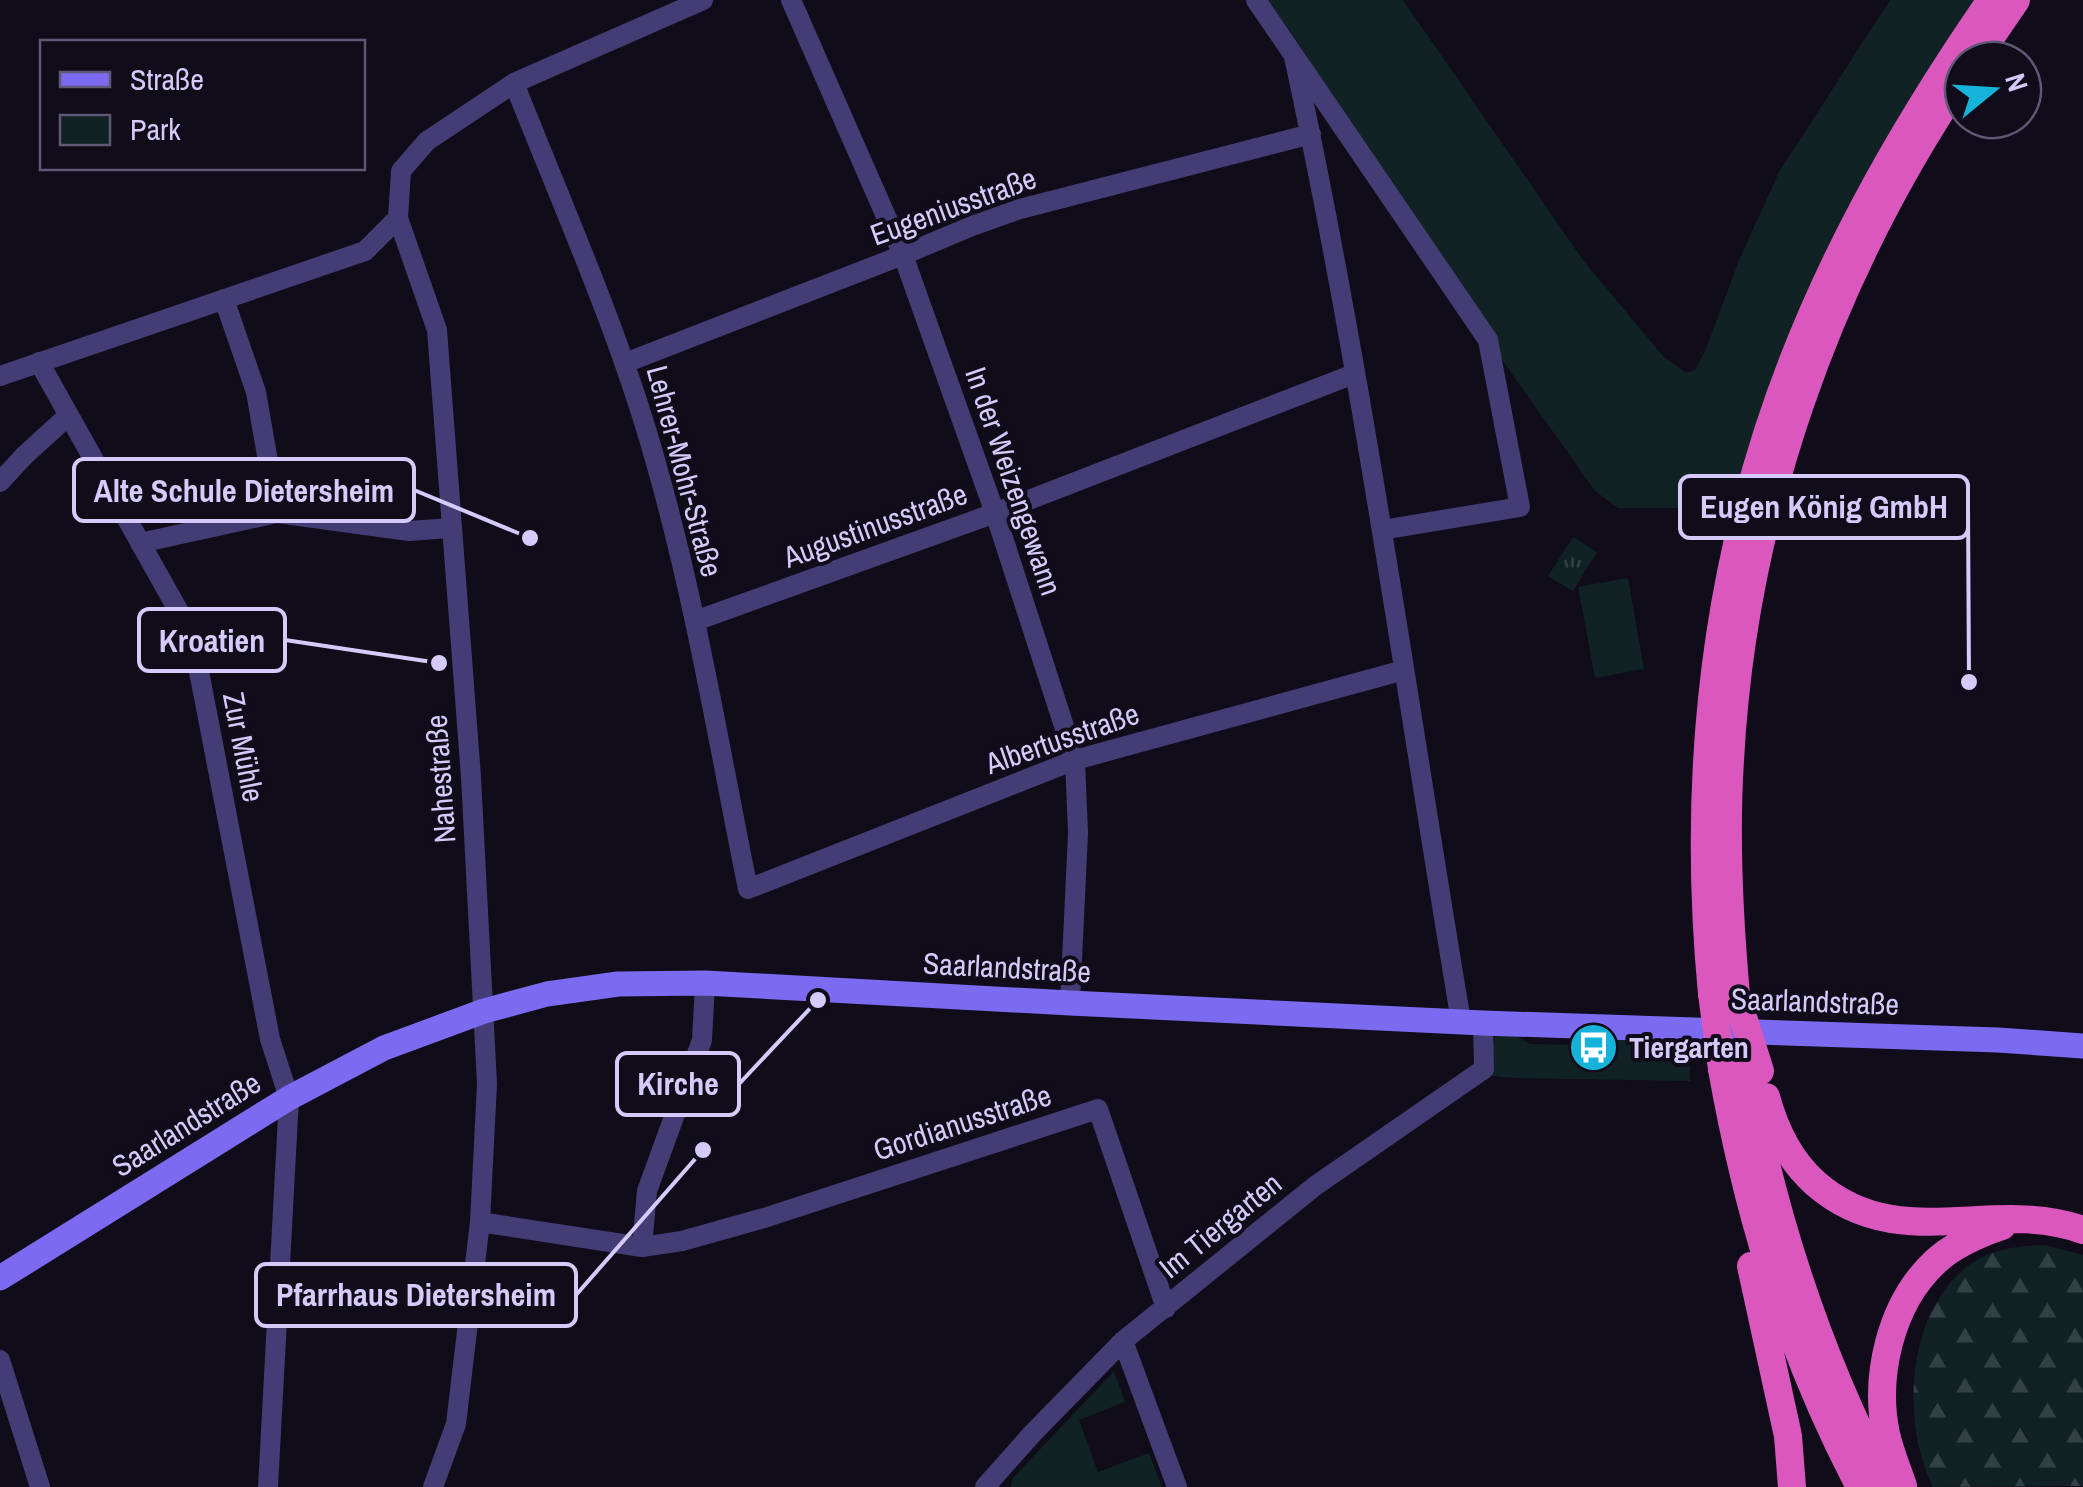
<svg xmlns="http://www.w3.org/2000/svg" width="2083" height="1487" font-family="'Archivo Narrow',sans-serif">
<defs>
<pattern id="forest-firs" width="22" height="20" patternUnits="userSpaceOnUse" patternTransform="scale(2.5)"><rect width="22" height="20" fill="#102223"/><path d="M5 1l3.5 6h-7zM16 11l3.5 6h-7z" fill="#324144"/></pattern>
<pattern id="park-tufts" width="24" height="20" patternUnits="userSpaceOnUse" patternTransform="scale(2.5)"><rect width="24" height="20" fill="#102223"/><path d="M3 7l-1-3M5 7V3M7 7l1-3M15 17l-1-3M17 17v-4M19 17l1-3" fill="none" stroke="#324144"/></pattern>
</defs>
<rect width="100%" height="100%" fill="#100c1a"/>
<path fill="#102223" d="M 1268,0 L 1403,0 L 1583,260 L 1663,356 L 1686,373 L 1695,370 L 1706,349 L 1739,260 L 1779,172 L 1890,0 L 1977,0 L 1734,511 L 1714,508 L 1618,508 L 1595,491 L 1488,340 L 1316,87 L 1307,56 Z
M 1628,578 L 1644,669 L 1595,678 L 1578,587 Z
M 1505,1030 L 1530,1044 L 1596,1045 L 1600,1032 L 1689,1036 L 1690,1081 L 1513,1078 L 1485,1075 L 1495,1036 Z
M 1114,1371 L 1125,1402 L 1079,1420 L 1098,1472 L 1149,1453 L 1162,1487 L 1011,1487 L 1012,1479 Z"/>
<path fill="url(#forest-firs)" d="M 2045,1245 L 2083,1255 L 2083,1486 L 1933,1487 C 1900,1420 1906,1309 1972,1263 C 1994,1248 2020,1246 2045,1245 Z"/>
<path fill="url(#park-tufts)" d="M 1573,537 L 1597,552 L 1573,591 L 1548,576 Z"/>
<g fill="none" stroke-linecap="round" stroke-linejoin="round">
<path stroke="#443c74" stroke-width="20" d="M 791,0 L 903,255 L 995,513 L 1075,760 L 1078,833 L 1070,1003
M 1256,0 L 1488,340 L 1520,507 L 1382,530
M 1294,57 C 1363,376 1407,700 1461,1021
M 514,83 C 565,212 623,340 659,474 C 697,610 720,751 748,889 L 1075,760 L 1404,670
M 224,299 L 256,392 L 277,513
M 39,362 L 178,610 L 196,656 L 270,1039 L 289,1098 L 268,1487
M 625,363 L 903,255 L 972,226 L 1020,209 L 1311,134
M 0,376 L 365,251 L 398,218
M 0,482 L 25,455 L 69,415
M 140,543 L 277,513 L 409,531 L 451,528
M 695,621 L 995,513 L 1354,374
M 480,1222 L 642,1247 L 682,1241 L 764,1218 L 1098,1109 L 1166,1308
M 642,1247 L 647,1191 L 702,1040 L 705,983
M 1123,1341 L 1177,1487
M 0,1360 L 40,1487
M 433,1487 L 456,1424 L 480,1222 L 487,1084 L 471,777 L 437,330 L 398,218 L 401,171 L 427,141 L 514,83 L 703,0
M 985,1487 L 1032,1434 L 1123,1341 L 1315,1186 L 1484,1069 L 1483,1023"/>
<path stroke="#7c6bf0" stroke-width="25" d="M 0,1278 L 289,1098 L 384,1048 L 484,1011 L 547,994 L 618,984 L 705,983 L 1070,1003 L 1483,1023 L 1998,1040 L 2083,1046"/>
<path stroke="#da57be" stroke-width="28" d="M 1975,60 L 2016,0
M 1712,994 C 1694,805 1709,613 1768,431 C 1818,276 1899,133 1991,0
M 1736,995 C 1729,917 1725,838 1730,760 C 1743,517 1827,279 1963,77
M 1722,1069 C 1748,1216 1790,1354 1860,1487
M 1746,1071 C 1773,1217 1818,1355 1887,1487
M 1766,1097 C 1775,1130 1789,1160 1815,1183 C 1898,1256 1991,1197 2083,1230
M 1751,1266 L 1788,1436 L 1792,1487
M 1903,1486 C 1897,1468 1890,1452 1886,1434 C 1874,1377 1890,1304 1935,1262 C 1953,1245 1978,1234 2002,1226"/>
<path stroke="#da57be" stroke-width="28" d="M 1712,994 L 1722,1069
M 1736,995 L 1760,1071"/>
</g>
<defs>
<symbol id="bus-disc" viewBox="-11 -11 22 22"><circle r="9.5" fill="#16b2da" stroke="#100c1a"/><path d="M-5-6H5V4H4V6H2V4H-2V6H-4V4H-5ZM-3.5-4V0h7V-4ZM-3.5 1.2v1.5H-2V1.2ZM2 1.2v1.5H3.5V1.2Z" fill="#fff"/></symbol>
</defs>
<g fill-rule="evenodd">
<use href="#bus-disc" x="1566" y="1020" width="55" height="55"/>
</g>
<g text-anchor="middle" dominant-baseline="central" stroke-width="8" stroke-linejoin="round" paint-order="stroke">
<g font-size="30" fill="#d5cafa" stroke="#100c1a">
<text transform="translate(953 206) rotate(-20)">Eugeniusstraße</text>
<text transform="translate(685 471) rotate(75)">Lehrer-Mohr-Straße</text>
<text transform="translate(1014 481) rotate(71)">In der Weizengewann</text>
<text transform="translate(875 525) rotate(-20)">Augustinusstraße</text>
<text transform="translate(1062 738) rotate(-19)">Albertusstraße</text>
<text transform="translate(244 747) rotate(79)">Zur Mühle</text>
<text transform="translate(440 779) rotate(-94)">Nahestraße</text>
<text transform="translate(1007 967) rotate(3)">Saarlandstraße</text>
<text transform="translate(1815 1001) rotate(2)">Saarlandstraße</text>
<text transform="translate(962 1122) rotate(-18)">Gordianusstraße</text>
<text transform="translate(186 1124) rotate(-32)">Saarlandstraße</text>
<text transform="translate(1220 1225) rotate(-39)">Im Tiergarten</text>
</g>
<g font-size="30" font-weight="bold" fill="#d5cafa" stroke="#100c1a" text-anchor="start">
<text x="1629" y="1047">Tiergarten</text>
</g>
</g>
<path fill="none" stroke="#d5cafa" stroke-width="4" d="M530 538L414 490M1969 682L1968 507M439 663L285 640M818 1000L739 1084M703 1150L576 1295"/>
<g fill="#d5cafa" stroke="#100c1a" stroke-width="4">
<circle cx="530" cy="538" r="10"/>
<circle cx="1969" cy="682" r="10"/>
<circle cx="439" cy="663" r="10"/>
<circle cx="818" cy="1000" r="10"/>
<circle cx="703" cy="1150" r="10"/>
</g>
<g fill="#100c1a" stroke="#d5cafa" stroke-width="4">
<rect x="74" y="459" width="340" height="62" rx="10"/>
<rect x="1680" y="476" width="288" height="62" rx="10"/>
<rect x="139" y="609" width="146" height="62" rx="10"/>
<rect x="617" y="1053" width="122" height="62" rx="10"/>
<rect x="256" y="1264" width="320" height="62" rx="10"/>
</g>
<g font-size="32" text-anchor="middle" font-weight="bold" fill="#d5cafa">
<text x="244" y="502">Alte Schule Dietersheim</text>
<text x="1824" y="518">Eugen König GmbH</text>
<text x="212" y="652">Kroatien</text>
<text x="678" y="1095">Kirche</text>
<text x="416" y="1306">Pfarrhaus Dietersheim</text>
</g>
<rect x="40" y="40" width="325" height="130" fill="#100c1a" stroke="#5f5874" stroke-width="2.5"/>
<rect x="60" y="72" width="50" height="15" fill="#7c6bf0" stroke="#5f5874" stroke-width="2.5"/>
<text x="130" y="90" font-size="30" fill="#d5cafa">Straße</text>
<rect x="60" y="115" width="50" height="30" fill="#102223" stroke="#5f5874" stroke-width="2.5"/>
<text x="130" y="140" font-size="30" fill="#d5cafa">Park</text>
<g transform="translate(1993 90) rotate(72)"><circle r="48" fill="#100c1a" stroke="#5f5874" stroke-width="2.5"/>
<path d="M0-8L18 38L0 25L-18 38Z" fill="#16b2da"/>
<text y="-15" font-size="28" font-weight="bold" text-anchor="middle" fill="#d5cafa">N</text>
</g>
</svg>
